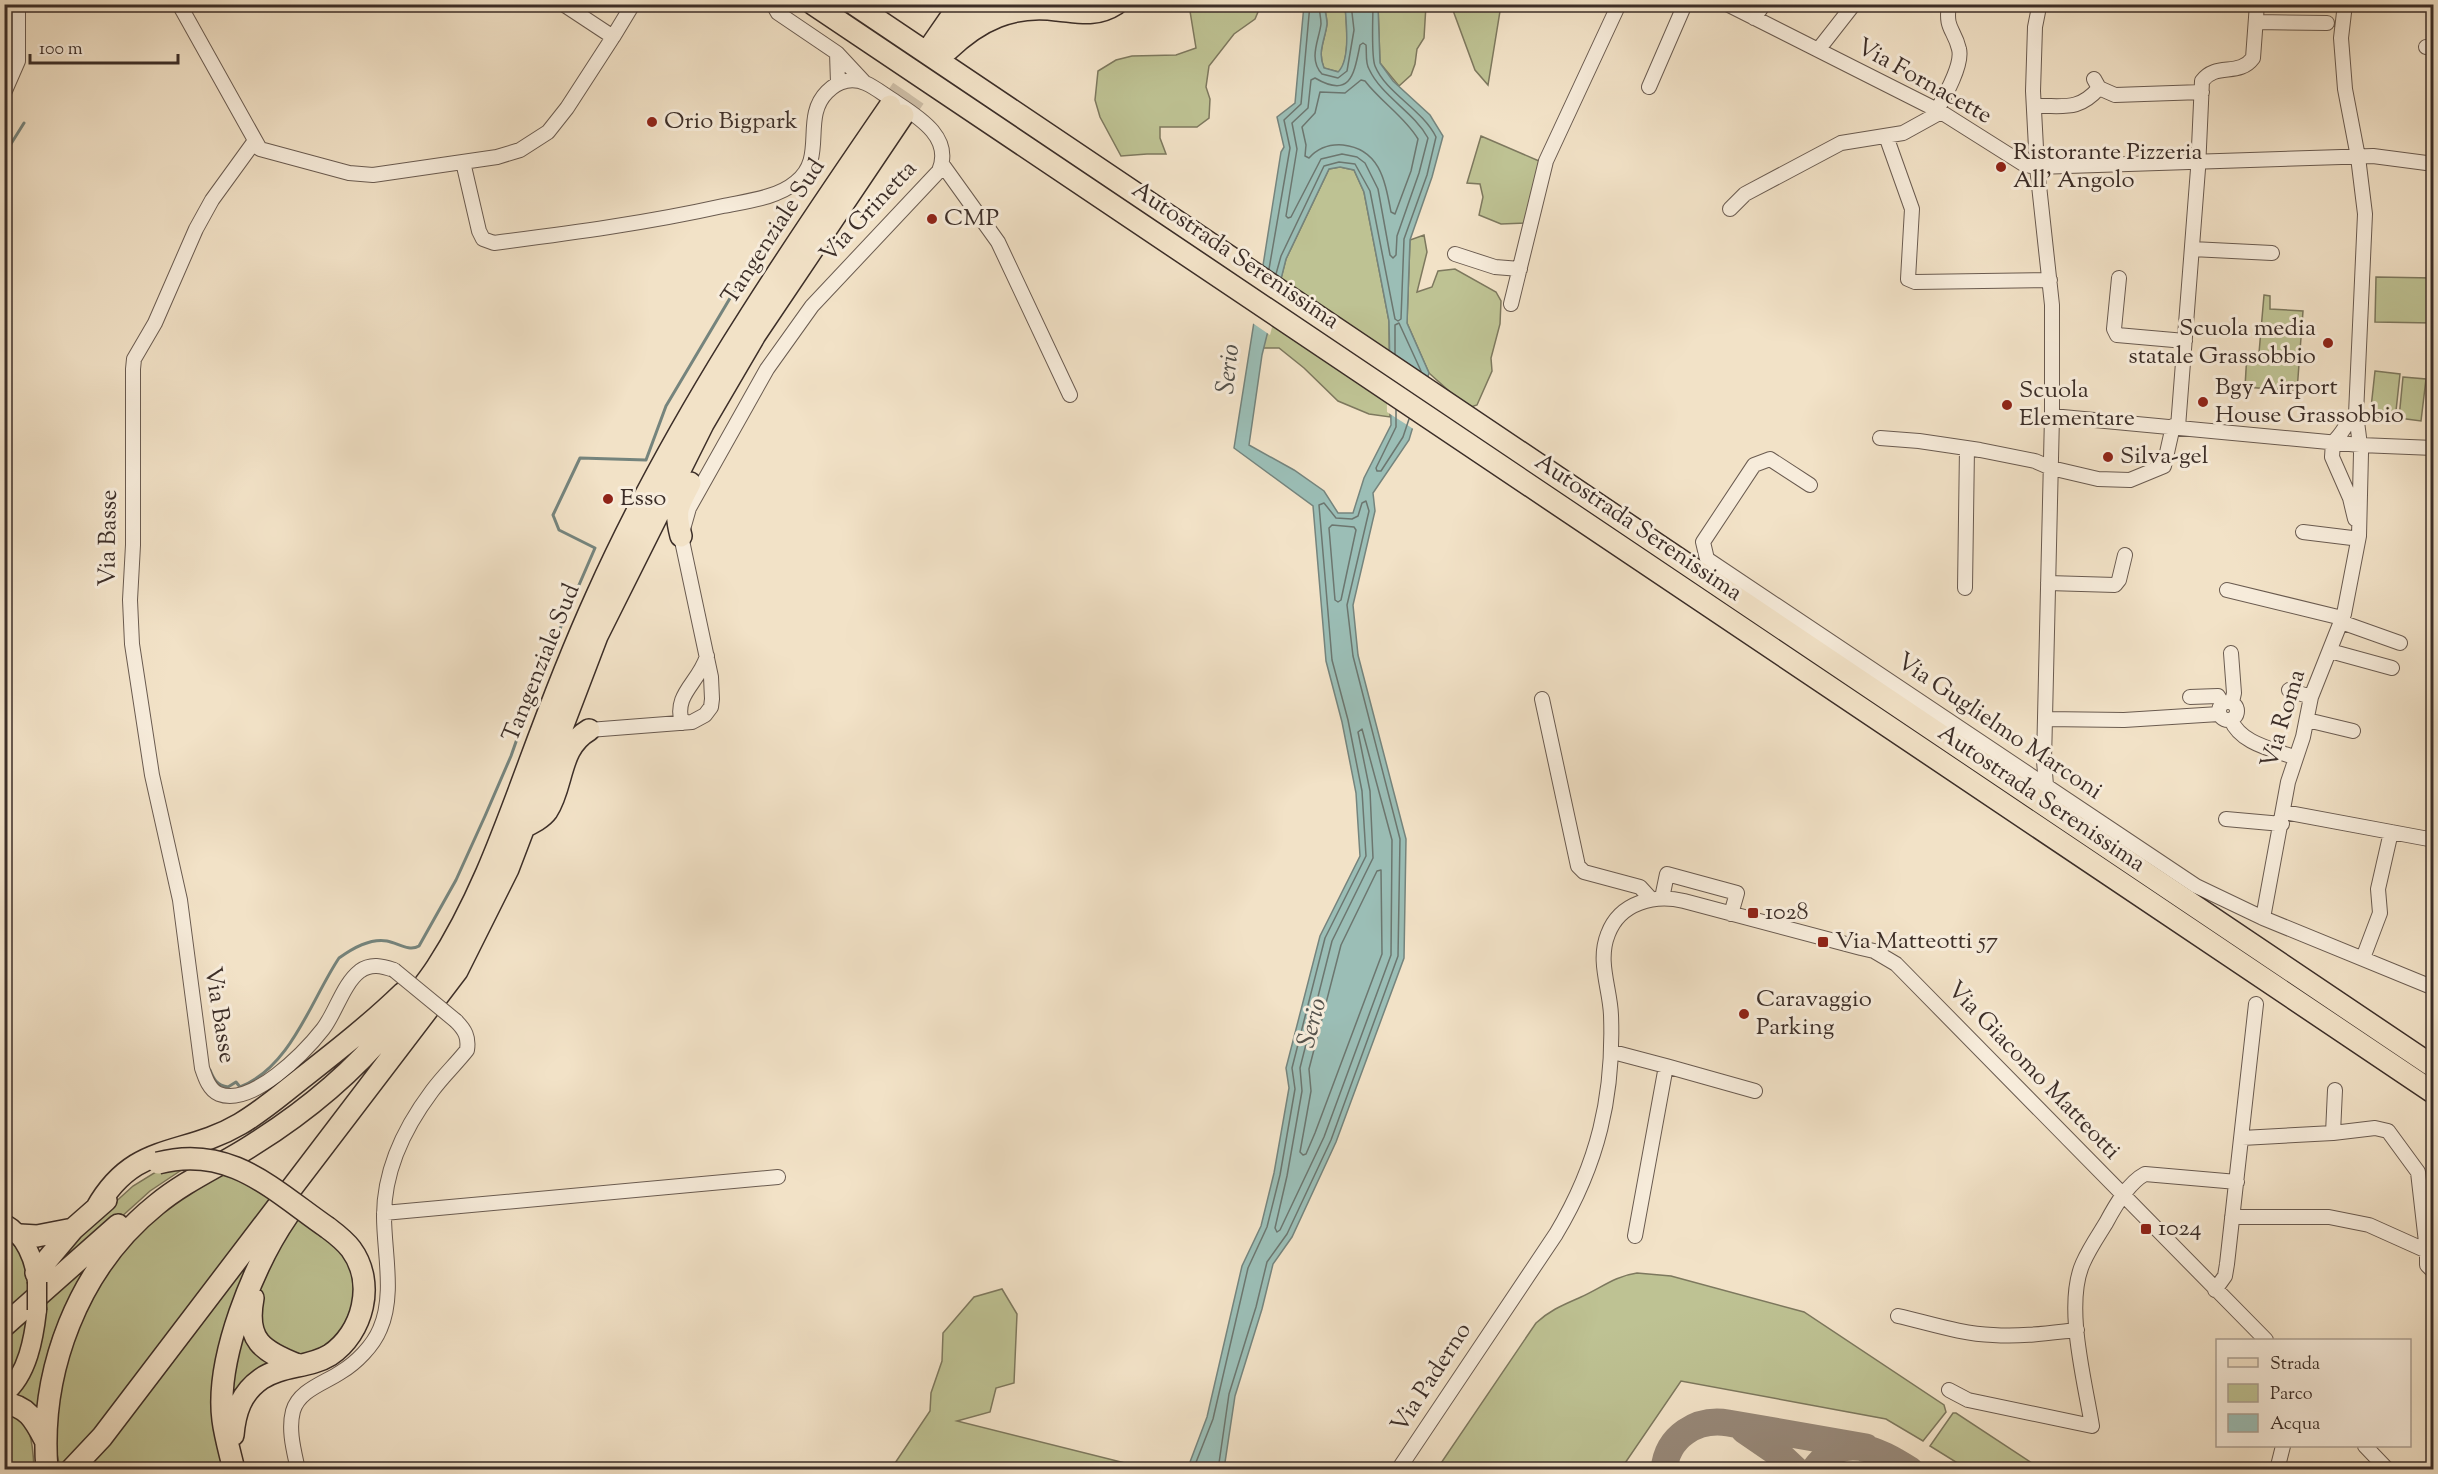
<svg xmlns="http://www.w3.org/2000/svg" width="2438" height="1474" font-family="'Sorts Mill Goudy',serif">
<rect width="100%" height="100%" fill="#f2e2c7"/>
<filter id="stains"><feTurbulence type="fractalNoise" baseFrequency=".00333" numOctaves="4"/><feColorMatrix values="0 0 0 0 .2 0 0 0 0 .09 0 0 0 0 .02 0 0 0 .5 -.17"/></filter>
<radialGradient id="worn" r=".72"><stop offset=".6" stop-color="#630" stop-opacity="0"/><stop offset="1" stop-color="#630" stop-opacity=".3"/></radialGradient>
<path fill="#bec293" stroke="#7d785e" stroke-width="1.5" d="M 1189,5 L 1261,5 L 1255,19 L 1234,34 L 1209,66 L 1206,87 L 1210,99 L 1209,118 L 1197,127 L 1160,127 L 1160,138 L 1166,154 L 1147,154 L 1121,156 L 1100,117 L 1095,100 L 1098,71 L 1116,60 L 1132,56 L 1176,55 L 1196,48 Z
M 1324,5 L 1345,5 C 1346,22 1351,59 1339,72 L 1324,68 C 1317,52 1325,40 1327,24 C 1327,18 1325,11 1324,5 Z
M 1378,5 L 1426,5 L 1424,38 L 1417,49 L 1415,64 L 1411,75 L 1399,86 L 1380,63 Z
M 1451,5 L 1501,5 L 1488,85 L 1475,70 Z
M 1481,136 L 1539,161 L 1526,223 L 1501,224 L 1479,215 L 1483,197 L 1480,184 L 1467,183 Z
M 1340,167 L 1354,170 L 1364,192 L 1389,321 L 1390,417 L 1369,414 L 1338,401 L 1304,368 L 1279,348 L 1263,348 L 1286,259 L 1329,169 Z
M 1424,235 L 1427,252 L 1417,292 L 1432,287 L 1438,271 L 1455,269 L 1496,292 L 1501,301 L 1500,324 L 1491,358 L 1492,371 L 1477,405 L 1468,408 L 1429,373 L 1407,323 L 1410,240 Z
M 2376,277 L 2433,278 L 2433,323 L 2375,322 Z
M 2264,295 L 2270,296 L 2270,309 L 2303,311 L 2297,391 L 2245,387 L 2247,353 L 2259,353 Z
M 2375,371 L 2400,374 L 2395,420 L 2370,417 Z
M 2403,377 L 2426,379 L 2421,421 L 2399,418 Z
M 186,1167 L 150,1191 L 49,1282 L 54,1258 L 133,1186 L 159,1170 Z
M 221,1173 L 239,1180 L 272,1200 L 76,1455 L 60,1468 L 53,1435 L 59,1382 L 88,1298 L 135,1235 L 172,1201 Z
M 299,1218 L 327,1235 L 350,1264 L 355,1287 L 354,1303 L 338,1337 L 306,1358 L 261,1338 L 256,1297 L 289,1228 Z
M 4,1231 L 27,1262 L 29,1290 L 4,1318 Z
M 255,1247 L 230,1327 L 227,1469 L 80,1470 Z
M 94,1258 C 77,1287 58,1316 49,1349 C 43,1371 41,1395 38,1418 L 10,1398 L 45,1295 Z
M 1637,1273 L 1671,1276 L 1804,1312 L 1944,1405 L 1946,1412 L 1923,1441 L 1886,1419 L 1681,1381 L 1621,1469 L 1437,1469 L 1536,1323 C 1550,1310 1563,1305 1581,1297 C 1601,1288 1615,1276 1637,1273 Z
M 1002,1289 L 1017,1314 L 1014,1383 L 996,1388 L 990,1412 L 957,1421 L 1149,1469 L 891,1469 L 930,1411 L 931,1393 L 942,1361 L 943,1333 L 974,1297 Z
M 31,1312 L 29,1340 L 5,1384 L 5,1335 Z
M 241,1323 L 276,1360 L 229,1410 Z
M 5,1409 C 32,1417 33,1445 34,1469 L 5,1470 Z
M 1953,1413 L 1956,1413 L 2041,1469 L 1967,1469 L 1930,1446 Z"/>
<path fill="#9bbeb6" stroke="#75847d" stroke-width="1.5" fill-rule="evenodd" d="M 1304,5 L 1324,5 C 1325,11 1327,18 1327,24 C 1325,40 1317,52 1324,68 L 1338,72 C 1351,60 1346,21 1345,5 L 1378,5 L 1380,63 L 1393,81 L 1430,115 L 1443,136 L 1432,177 L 1410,240 L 1407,323 L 1429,373 L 1409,440 L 1373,493 L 1375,511 L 1353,605 L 1358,655 L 1406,839 L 1404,958 L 1336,1142 L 1292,1237 L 1273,1264 L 1262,1309 L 1235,1396 L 1224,1469 L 1187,1470 L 1207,1417 L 1242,1266 L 1261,1226 L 1274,1173 L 1289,1088 L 1286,1068 L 1320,936 L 1360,856 L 1356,793 L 1342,722 L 1326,661 L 1313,506 L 1234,448 L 1281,152 L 1284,147 L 1277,117 L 1295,103 ZM 1340,167 L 1354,170 L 1364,192 L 1389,321 L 1391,425 L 1364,478 L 1353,513 L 1338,513 L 1324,491 L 1294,470 L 1249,445 L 1262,355 L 1286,259 L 1329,169 Z"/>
<path fill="#f2e2c7" d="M 1260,269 L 1283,285 L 1270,335 L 1251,322 Z
M 1386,353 L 1429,382 L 1415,430 L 1387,412 Z"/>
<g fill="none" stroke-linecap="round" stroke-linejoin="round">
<path stroke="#6c766f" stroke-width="1.5" d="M 1319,4 C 1319,11 1321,17 1321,24 C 1319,40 1308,59 1322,74 L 1338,78 L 1347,71 L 1354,30 L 1351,4
M 1363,43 L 1366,45 C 1367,53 1365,62 1369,69 C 1382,97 1413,111 1428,138 L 1419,173 L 1397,236 L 1396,255 L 1393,258 L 1390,255 L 1378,189 L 1365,163 L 1357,157 L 1342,154 L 1321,159 L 1291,217 L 1288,218 L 1286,216 L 1297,149 L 1292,123 L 1308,108 L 1311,80 L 1315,78 C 1351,99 1354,74 1360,45 Z
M 1361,80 L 1365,81 C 1381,102 1405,117 1418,139 L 1411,171 L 1395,214 L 1391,212 C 1385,181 1380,149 1343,145 C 1330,144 1318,148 1309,158 L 1305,156 L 1306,145 L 1302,127 L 1315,113 L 1320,92 L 1345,93 Z
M 1269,269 L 1290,148 L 1284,120 L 1301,104 L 1310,4
M 1276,274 L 1281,256 L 1324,166 L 1339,162 L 1355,164 L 1370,191 L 1395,319 L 1398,321 L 1401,319 L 1404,239 L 1427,175 L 1436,137 C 1422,109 1386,93 1375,66 C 1371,56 1373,17 1373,4
M 1395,354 L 1395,325 L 1399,323 L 1421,371
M 1396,410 L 1396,427 L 1376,468 L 1377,471 L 1381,471 L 1403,437 L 1409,419
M 1332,525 L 1354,527 L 1356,530 L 1341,600 L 1338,602 L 1335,600 L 1329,528 Z
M 1362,729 L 1392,840 L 1391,955 L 1324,1137 L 1280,1230 L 1277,1232 L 1275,1228 L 1287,1176 L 1302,1091 L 1300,1068 L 1332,941 L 1373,858 L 1370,791 L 1358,732 Z
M 1381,870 L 1382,954 L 1315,1133 L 1306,1154 L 1303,1155 L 1300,1152 L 1311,1091 L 1309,1069 L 1341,945 L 1377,871 Z
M 1193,1470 L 1213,1419 L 1248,1268 L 1267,1227 L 1280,1175 L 1295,1089 L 1292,1068 L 1325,938 L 1366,856 L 1362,791 L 1348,720 L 1332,660 L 1319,505 L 1324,503 L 1336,518 L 1352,519 L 1358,516 L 1362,503 L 1366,501 L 1369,511 L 1347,605 L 1353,656 L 1400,839 L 1398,956 L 1331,1140 L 1287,1234 L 1267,1262 L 1256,1307 L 1229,1394 L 1218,1470"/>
<path stroke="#75847d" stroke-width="3" d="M 4,155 L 24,123
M 210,1070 C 214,1080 217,1085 228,1087 L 236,1082 L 240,1087 C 291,1067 311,1000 339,958 C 353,948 370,938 387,941 C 398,943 409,952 419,946 L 456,880 L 485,816 L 511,756 L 537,682 L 595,548 L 559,530 L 553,515 L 580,458 L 646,460 L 666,406 L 758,251"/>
<path stroke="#978878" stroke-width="27" d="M 1744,1430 L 1779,1454 L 1796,1470
M 1664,1470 C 1667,1436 1697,1418 1728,1423 L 1866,1447
M 1814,1470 C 1842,1430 1878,1450 1910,1470"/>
<path stroke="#cebea7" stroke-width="21" stroke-dasharray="21 10" stroke-linecap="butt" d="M 890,106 L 933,43
M 903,115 L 948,50"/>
<defs>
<path id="minor" d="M 179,4 L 260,149 L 349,173 L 373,175 L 497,157 L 520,150 L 548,132 L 567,108 L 613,37 L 563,4
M 773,4 L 778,13 L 837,53
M 1727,4 L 1941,112 L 2025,165 L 2037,167 L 2373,156 L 2434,164
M 2039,7 L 2035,27 L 2033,91 L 2037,167 L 2052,305 L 2052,416 L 2044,761 L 2046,785
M 1754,18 L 1764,4
M 2256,22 L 2327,23
M 613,37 L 633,4
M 2426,47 L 2434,48
M 1818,50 L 1854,4
M 2094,79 L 2099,88 L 2115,95 L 2202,92
M 838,83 L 837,53 L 864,82
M 1649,87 L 1685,4
M 4,93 L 18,61 L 18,4
M 2034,106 C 2063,105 2078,112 2099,88
M 1937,110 C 1945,96 1963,64 1959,49 C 1954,28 1945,30 1949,4
M 1886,136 L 1912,209 L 1908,279 L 1915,282 L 2050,280
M 254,142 L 212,200 L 196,229 L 155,323 L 134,359 L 133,369 L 133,545 L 130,600 L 132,644 L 152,775 L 180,900 L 202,1068 C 205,1077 209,1090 219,1094 C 252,1107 305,1052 323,1029 C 336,1012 343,984 360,971 C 371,963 382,966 394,970
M 463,162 L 479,231 L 483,239 L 494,243 C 571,233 647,223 723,206 C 747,201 777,198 796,182 C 827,158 801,118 827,92 C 832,87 839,82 846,81 C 863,77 877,90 891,99 C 915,115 954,136 939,171 L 812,306 L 767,369 L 689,508 L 681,536 L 711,677 L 712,699 L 711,707 L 705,715 L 692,722 L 589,730
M 942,164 L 998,242 L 1070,395
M 1730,209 L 1745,194 L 1841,143 L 1903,133 L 1941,112
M 2192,249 L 2272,253
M 1455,254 L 1495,267 L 1520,269
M 2119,278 L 2114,329 L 2117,335 L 2185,341
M 1511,304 L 1546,161 L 1619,4
M 2052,416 L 2360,445 L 2434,448
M 2178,427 L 2198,169 L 2202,81 C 2216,62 2239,77 2253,58 L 2257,4
M 1880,438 L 1919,441 L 1980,450 L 2035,461 L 2051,468 L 2098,479 L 2130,480 L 2164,466 L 2173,426
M 2333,442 L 2332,457 L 2350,498 L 2355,519
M 2333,442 C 2343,434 2346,422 2356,414
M 1810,485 L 1770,459 L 1754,465 L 1703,542 L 1707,559 L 2196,886 L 2263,918 L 2434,988
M 2303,532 L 2352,538 L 2359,536
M 2048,583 L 2115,585 L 2119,580 L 2125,555
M 1965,588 L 1967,448
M 2227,590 L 2338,617 L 2344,614
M 2341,622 L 2400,643
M 2330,651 L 2392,668
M 2231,653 L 2234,693 L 2232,702
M 2289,690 L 2311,697
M 2190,697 L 2218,696 L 2222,703
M 1542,699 L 1578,866 L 1584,872 L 1640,887 L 1651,899
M2219 711a9 9 0 1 1 18 0a9 9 0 1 1-18 0Z
M 2045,719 L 2124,720 L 2219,714
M 2231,720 C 2241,744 2273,749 2296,758
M 2307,720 L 2353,731
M 682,723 C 673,694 699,683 707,656
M 2284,812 L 2434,840
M 2226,819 L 2282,824
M 1662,898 L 1667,874 L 1737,893 L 1731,914
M 2263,918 L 2288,782 L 2303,737 L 2311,697 L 2344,614 L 2359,536 L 2361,453 L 2356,414 L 2365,214 L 2358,157 L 2345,89 L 2341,38 L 2345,4
M 2363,958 L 2380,913 L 2378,889 L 2391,832
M 1613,1052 L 1666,1066 L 1635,1236
M 1666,1066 L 1755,1091
M 2335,1090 L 2333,1133 L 2375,1128 L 2388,1131 L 2418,1172 L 2427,1251 L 2427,1265 L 2434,1272
M 2242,1138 L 2333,1133
M 384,1213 L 778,1177
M 2232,1217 L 2329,1217 L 2369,1225 L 2427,1251
M 2215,1290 L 2225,1276 L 2227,1264 L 2256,1004
M 1898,1316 C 1929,1323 1961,1334 1993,1335 C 2022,1337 2049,1333 2077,1330
M 1949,1390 L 1968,1400 L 2092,1426 C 2085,1381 2064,1305 2083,1263 C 2089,1249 2098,1236 2106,1223 C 2115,1206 2128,1183 2145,1174 L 2237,1182
M 2365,1446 L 2388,1470
M 298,1470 C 294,1451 288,1430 293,1411 C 299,1390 325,1383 341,1372 C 356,1363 373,1346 380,1329 C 395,1295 384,1252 384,1216 C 384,1170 405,1127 432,1091 C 443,1076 456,1064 467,1050 C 469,1037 465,1030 456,1021
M 1398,1470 L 1556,1234 C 1598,1164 1614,1096 1611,1015 C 1610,988 1597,961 1608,934 C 1620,902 1655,894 1684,901 L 1861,948 L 1874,951 L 1896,964 L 2266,1340
M 2277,1470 L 2283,1446"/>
<path id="major" d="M 4,1223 C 25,1235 35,1260 37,1282
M 4,1394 C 28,1375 34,1337 37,1310"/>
<path id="highway" d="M 813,4 L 2434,1093
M 854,4 L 2434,1067
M 958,35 L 979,4
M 933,43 L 960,4
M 948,50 C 979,20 1013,4 1057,10 C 1079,12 1096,17 1116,4
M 681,536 C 674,509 678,507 690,483
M 524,827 C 532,823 542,818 547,811 C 564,785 558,748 589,730
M 96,1209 C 134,1141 182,1158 240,1124 C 264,1110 284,1092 306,1075 C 339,1049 372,1023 403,993
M 20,1235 L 37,1236 L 73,1229
M 36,1273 L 73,1229 L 106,1200
M 253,1298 C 245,1340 262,1351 298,1365
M 4,1326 L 118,1225
M 4,1403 C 28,1406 35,1421 45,1440
M 233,1435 C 235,1412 241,1393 261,1379 C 281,1365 309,1368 330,1355 C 363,1333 376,1283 351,1249 C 345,1241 336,1234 328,1228
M 47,1470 C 39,1371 78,1268 156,1205 C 186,1180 222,1165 254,1144 C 305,1112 353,1072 391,1026 C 407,1007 424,987 437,967 C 478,904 503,834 529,764 C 550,707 572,650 597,595 C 675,421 782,263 890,106
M 71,1470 L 102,1437 L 457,971 L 508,869 L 597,636 L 703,424 L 755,335 L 903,115
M 234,1470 C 230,1453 225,1436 223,1420 C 215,1359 254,1264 288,1215"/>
</defs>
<use href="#minor" stroke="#6a5b50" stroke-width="16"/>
<use href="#major" stroke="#3c2e28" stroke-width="21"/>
<use href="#highway" stroke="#3c2e28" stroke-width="24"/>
<use href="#minor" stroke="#f7ecdb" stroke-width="14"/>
<use href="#major" stroke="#f2e2c7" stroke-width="18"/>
<use href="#highway" stroke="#f2e2c7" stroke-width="21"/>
<defs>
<path id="minor-bridge" d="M 394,970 L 456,1021"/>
<path id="major-bridge" d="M 37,1310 L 37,1282"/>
<path id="highway-bridge" d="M 158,1163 C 230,1144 273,1190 328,1228"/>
</defs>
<use href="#minor-bridge" stroke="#6a5b50" stroke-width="16" stroke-linecap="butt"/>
<use href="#major-bridge" stroke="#3c2e28" stroke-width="21" stroke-linecap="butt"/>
<use href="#highway-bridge" stroke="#3c2e28" stroke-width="24" stroke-linecap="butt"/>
<use href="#minor-bridge" stroke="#f7ecdb" stroke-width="14"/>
<use href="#major-bridge" stroke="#f2e2c7" stroke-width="18"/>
<use href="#highway-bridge" stroke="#f2e2c7" stroke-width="21"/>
</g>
<g fill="#8f2418" stroke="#f7ecdb" stroke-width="2">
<circle cx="652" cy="122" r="6"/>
<circle cx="2001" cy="167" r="6"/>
<circle cx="932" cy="219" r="6"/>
<circle cx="2328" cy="343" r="6"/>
<circle cx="2203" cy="402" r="6"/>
<circle cx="2007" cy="405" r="6"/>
<circle cx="2108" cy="457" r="6"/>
<circle cx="608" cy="499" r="6"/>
<rect x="1747" y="907" width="12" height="12" rx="3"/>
<rect x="1817" y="936" width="12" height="12" rx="3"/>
<circle cx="1744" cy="1014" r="6"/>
<rect x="2140" y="1223" width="12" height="12" rx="3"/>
</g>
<g text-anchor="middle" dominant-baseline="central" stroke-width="6" stroke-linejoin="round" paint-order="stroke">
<g font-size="24" fill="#3c2e28" stroke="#f7ecdb">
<text transform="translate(1924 82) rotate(29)">Via Fornacette</text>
<text transform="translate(869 212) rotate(-47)">Via Grinetta</text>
<text transform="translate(774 232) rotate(-57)">Tangenziale Sud</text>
<text transform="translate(1235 256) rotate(34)">Autostrada Serenissima</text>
<text transform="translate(1638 528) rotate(34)">Autostrada Serenissima</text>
<text transform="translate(109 538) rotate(-89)">Via Basse</text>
<text transform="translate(542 663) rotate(-68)">Tangenziale Sud</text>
<text transform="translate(2284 719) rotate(-73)">Via Roma</text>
<text transform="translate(1999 727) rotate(34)">Via Guglielmo Marconi</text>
<text transform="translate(2041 799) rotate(34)">Autostrada Serenissima</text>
<text transform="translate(219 1015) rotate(81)">Via Basse</text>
<text transform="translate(2033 1071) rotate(46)">Via Giacomo Matteotti</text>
<text transform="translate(1432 1378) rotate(-57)">Via Paderno</text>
</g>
<g font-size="24" fill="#3c2e28" stroke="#f7ecdb" text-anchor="start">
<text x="664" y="122">Orio Bigpark</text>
<text x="2013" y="153">Ristorante Pizzeria<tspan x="2013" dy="28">All' Angolo</tspan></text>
<text x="944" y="219">CMP</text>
<text x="2316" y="329" text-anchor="end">Scuola media<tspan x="2316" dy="28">statale Grassobbio</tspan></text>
<text x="2215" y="388">Bgy Airport<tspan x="2215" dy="28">House Grassobbio</tspan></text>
<text x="2019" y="391">Scuola<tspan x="2019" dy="28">Elementare</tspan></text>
<text x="2120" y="457">Silva-gel</text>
<text x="620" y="499">Esso</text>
<text x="1765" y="913">1028</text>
<text x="1835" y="942">Via Matteotti 57</text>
<text x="1756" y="1000">Caravaggio<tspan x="1756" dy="28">Parking</tspan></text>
<text x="2158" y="1229">1024</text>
</g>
<g font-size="26" font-style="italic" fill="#54524c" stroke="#f7ecdb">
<text transform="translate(1229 369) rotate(-83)">Serio</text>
<text transform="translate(1313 1023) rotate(-75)">Serio</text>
</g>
</g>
<rect width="2438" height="1474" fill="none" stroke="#f2e2c7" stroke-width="24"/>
<rect x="6" y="6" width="2426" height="1462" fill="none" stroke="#3c2e28" stroke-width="3"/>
<rect x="12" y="12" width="2414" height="1450" fill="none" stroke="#3c2e28" stroke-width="1.5"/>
<rect x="2216" y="1339" width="195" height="108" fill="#f7ecdb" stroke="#aca093" stroke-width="1.5"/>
<rect x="2228" y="1358" width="30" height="9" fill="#f2e2c7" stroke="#aca093" stroke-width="1.5"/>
<text x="2270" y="1369" font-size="18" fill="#3c2e28">Strada</text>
<rect x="2228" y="1384" width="30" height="18" fill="#bec293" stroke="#aca093" stroke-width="1.5"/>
<text x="2270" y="1399" font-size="18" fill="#3c2e28">Parco</text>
<rect x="2228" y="1414" width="30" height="18" fill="#9bbeb6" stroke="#aca093" stroke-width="1.5"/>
<text x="2270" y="1429" font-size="18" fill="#3c2e28">Acqua</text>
<path d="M30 54v9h148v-9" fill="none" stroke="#3c2e28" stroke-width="3"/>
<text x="39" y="54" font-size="18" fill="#3c2e28" stroke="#f7ecdb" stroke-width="4.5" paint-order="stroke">100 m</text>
<rect width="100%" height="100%" filter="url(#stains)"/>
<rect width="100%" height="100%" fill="url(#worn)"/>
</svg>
